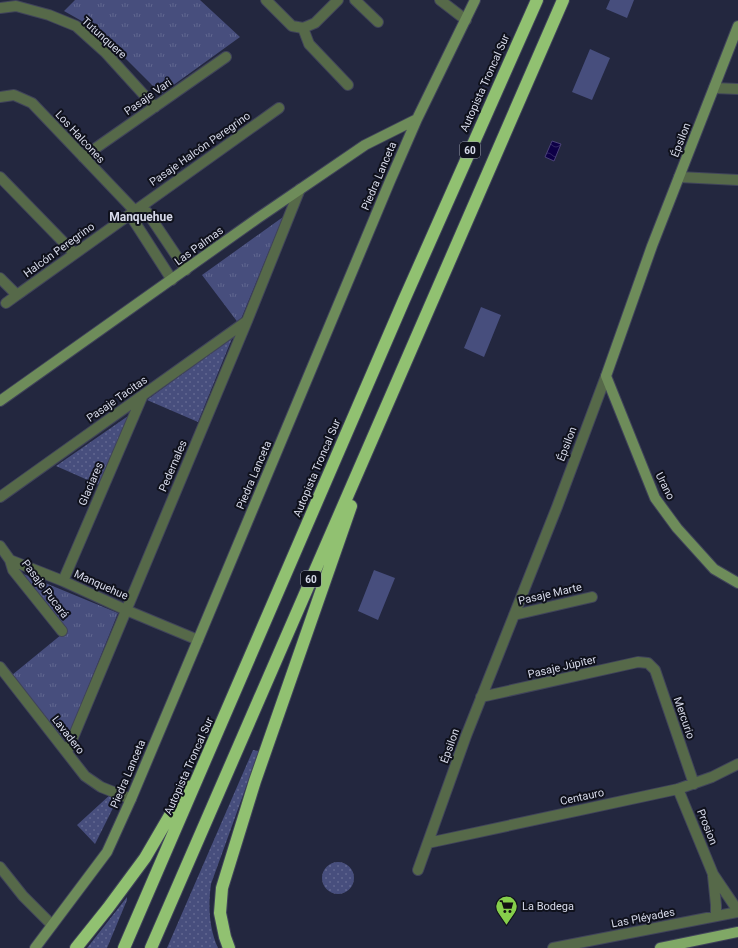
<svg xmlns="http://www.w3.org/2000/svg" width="738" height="948" font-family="Roboto,sans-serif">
<defs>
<pattern id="grass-dots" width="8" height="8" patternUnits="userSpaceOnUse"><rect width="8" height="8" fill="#474e7d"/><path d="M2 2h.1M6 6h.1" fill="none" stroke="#616790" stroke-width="1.8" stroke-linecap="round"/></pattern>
<pattern id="park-tufts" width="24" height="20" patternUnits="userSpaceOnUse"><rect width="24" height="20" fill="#474e7d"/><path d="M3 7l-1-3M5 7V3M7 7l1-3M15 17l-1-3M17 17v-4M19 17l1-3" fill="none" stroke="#616790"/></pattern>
<pattern id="water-waves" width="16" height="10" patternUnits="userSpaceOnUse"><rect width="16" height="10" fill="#0e0047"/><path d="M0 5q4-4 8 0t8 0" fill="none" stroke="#302562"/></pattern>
</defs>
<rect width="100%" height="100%" fill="#23273f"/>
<path fill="url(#grass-dots)" d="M 233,336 L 198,422 L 147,400 Z
M 128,416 L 99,485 L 56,466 Z
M 253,750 L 259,751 L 211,884 C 208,906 209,928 218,948 L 167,948 Z
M 111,794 L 118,798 L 95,844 L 77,825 Z
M322 878a16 16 0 1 1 32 0a16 16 0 1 1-32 0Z
M 127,897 L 127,900 L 107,948 L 87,948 Z"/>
<path fill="url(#park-tufts)" d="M 75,0 L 200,0 L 240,37 L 161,94 L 104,37 L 87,24 L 64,11 Z
M 283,217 L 239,324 L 202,275 Z
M 21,573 L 118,613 L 66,742 L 12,675 L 67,630 Z"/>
<path fill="#474e7d" d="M 610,0 L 634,0 L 627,18 L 606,9 Z
M 590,49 L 610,58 L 592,100 L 572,92 Z
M 481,307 L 501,315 L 484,357 L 464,348 Z
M 374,570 L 395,578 L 378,620 L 358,611 Z"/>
<path fill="url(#water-waves)" stroke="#4a4178" d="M 552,141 L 561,144 L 554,161 L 545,157 Z"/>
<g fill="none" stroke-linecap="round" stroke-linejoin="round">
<defs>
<path id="street" d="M 266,0 L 292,26 L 303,28
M 355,0 L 378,22
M 440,0 L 466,20
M 0,8 L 16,6 L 49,15 L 76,26 L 105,52 L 155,107
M 303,28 L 309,44 L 348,85
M 303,28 L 315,23 L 338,0
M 714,88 L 738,89
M 0,97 L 14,95 L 32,103 L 135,211 L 147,212 L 186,270
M 83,157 L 226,57
M 0,177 L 74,253
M 679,177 L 738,180
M 135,211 L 134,221 L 172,280
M 0,278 L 17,295 L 6,303
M 17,295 L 279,108
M 0,497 L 247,321
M 0,546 L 10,560 L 63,581 L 126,610 L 198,640
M 10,560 L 13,570 L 62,631
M 63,581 L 142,397
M 514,615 L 592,597
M 0,667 L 85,776 L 101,787 L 131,799
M 481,697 L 638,662 L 648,663 L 655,670 L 694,784
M 67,752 L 247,321 L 300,189
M 678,789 L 713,874 L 738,911
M 428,843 L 678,789 L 712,777 L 738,764
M 0,867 L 23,896 L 52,925
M 418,870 L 466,736 L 557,507 L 606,376
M 713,876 L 716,905 L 716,916
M 553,948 L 738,912"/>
<path id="secondary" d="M 738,26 L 652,246 L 606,376 L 655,498 L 677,528 L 714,569 L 738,583
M 0,401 L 258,218 L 365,145 L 417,119
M 35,948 L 107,852 L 131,799 L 198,640 L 390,181 L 417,119 L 475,0"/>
<path id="primary" d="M 660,948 L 738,932"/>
<path id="highway" d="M 76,948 L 108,908 L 145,858 L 187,786
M 124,948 L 404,300 L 537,0
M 151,948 L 563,0
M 229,948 L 225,937 L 220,913 L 222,888 L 255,781 L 351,506"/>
</defs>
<use href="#street" stroke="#40445a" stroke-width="12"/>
<use href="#secondary" stroke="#40445a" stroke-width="12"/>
<use href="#primary" stroke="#40445a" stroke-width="12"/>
<use href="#highway" stroke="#40445a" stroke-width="14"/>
<use href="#street" stroke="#566949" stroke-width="10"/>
<use href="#secondary" stroke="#6e8c5a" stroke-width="10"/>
<use href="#primary" stroke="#80a866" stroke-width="10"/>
<use href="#highway" stroke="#91c171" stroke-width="12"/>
</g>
<defs>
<symbol id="supermarket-pin" viewBox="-11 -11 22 30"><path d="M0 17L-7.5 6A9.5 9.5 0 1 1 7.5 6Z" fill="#86cf4b" stroke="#0f111c"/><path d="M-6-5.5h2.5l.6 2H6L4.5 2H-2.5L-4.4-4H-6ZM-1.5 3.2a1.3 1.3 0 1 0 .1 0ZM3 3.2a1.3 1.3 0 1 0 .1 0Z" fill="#111"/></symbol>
</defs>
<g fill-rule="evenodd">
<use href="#supermarket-pin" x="494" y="894" width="25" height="34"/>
</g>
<g text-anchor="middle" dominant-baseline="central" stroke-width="4" stroke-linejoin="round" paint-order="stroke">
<g fill="#0f111c" stroke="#9b9eac" stroke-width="1">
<rect x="460" y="142" width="20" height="16" rx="3"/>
<rect x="301" y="571" width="20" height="16" rx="3"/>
</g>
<g font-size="10" font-weight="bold" fill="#d7daea">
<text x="470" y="150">60</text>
<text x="311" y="579">60</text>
</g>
<g font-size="11" fill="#d7daea" stroke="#0f111c">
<text transform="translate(104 38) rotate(42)">Tutunquere</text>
<text transform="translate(485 83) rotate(-66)">Autopista Troncal Sur</text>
<text transform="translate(148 97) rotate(-35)">Pasaje Vari</text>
<text transform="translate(80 137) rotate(47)">Los Halcones</text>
<text transform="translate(681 140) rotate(-69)">Épsilon</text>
<text transform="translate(200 149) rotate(-35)">Pasaje Halcón Peregrino</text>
<text transform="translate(379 176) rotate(-67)">Piedra Lanceta</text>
<text transform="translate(199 246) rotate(-36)">Las Palmas</text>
<text transform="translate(59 250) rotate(-36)">Halcón Peregrino</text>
<text transform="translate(117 399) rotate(-35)">Pasaje Tacitas</text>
<text transform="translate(567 444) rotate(-69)">Épsilon</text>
<text transform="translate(173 466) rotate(-67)">Pedernales</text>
<text transform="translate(317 468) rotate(-67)">Autopista Troncal Sur</text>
<text transform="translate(254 475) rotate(-67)">Piedra Lanceta</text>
<text transform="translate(91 484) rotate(-67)">Glaciares</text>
<text transform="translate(665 486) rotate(63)">Urano</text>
<text transform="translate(101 585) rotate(24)">Manquehue</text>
<text transform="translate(45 589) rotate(53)">Pasaje Pucará</text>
<text transform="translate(550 594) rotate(-13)">Pasaje Marte</text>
<text transform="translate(562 667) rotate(-13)">Pasaje Júpiter</text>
<text transform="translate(684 718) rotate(71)">Mercurio</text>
<text transform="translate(68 735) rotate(52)">Lavadero</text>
<text transform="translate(450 746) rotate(-70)">Épsilon</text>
<text transform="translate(189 766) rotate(-66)">Autopista Troncal Sur</text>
<text transform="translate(128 774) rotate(-67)">Piedra Lanceta</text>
<text transform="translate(582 797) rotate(-12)">Centauro</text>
<text transform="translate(707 827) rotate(68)">Prosion</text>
<text transform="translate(643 918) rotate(-11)">Las Pléyades</text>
</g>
<g font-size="11" fill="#d7daea" stroke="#0f111c" text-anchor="start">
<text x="522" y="906">La Bodega</text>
</g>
<g font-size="12" font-weight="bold" fill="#d7daea" stroke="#0f111c">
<text x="141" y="217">Manquehue</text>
</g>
</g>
</svg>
